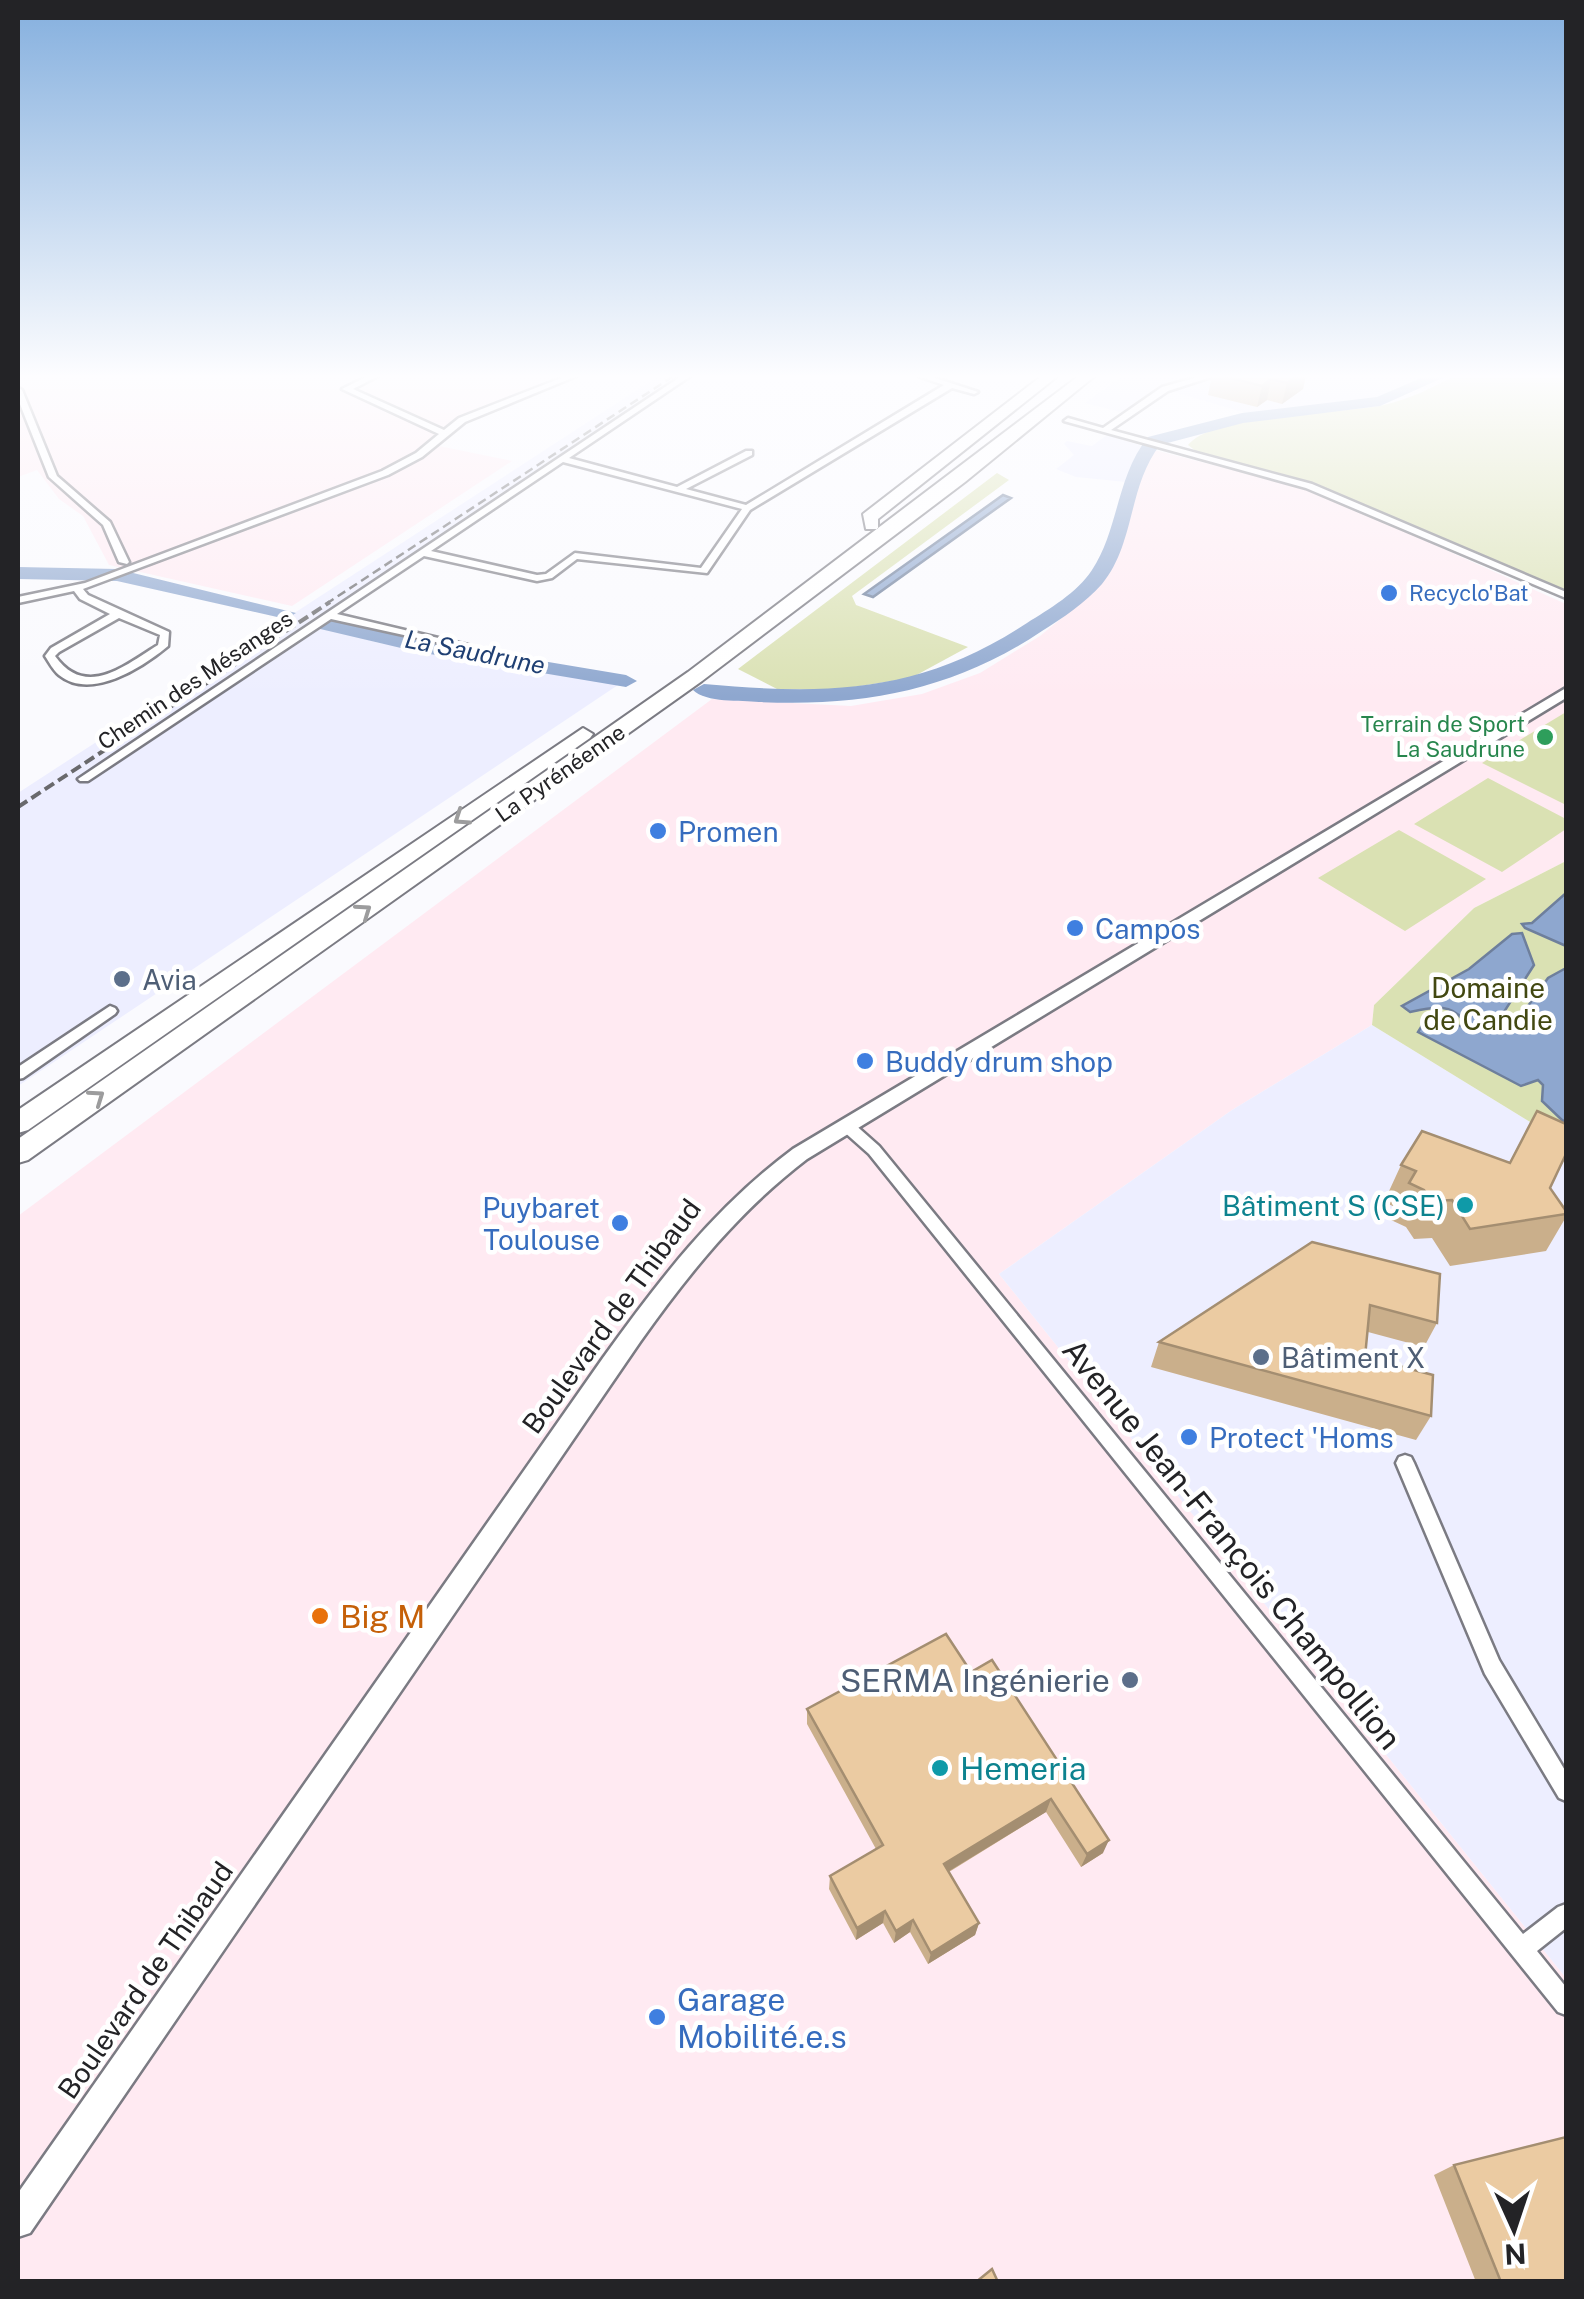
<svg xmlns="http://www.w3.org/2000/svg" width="1584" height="2299" font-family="'Public Sans',sans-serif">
<rect width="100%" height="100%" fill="#fafafe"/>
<path fill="#ffeaf2" d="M 18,375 L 571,375 L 470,412 L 449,425 L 429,444 L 512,461 L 292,606 L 109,565 L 83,516 L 59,499 L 37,470 L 18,477 Z
M 1150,449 L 1312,490 L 1566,604 L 1566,861 L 1474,908 L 1374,1005 L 1372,1025 L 1232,1110 L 999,1274 L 1566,1978 L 1566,2281 L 18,2281 L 18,1216 L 712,699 L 851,706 L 922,694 L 980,673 L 1040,636 L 1097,589 L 1111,571 Z"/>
<path fill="#edeeff" d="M 660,375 L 681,375 L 308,623 L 379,643 L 621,683 L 18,1086 L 18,793 Z
M 1124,375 L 1436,375 L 1392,396 L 1246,413 L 1171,391 L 1133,415 L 1085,403 Z
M 1107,435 L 1143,446 L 1126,482 L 1076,477 L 1056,469 L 1074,455 L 1064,444 L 1067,441 L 1092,446 Z
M 1372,1025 L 1566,1144 L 1566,1978 L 999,1274 L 1232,1110 Z"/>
<path fill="#dae1b3" d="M 1456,375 L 1566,375 L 1566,590 L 1314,483 L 1197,452 L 1188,445 C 1212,414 1342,414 1384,405 C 1410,399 1432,388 1456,375 Z
M 997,473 L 1009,480 L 852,596 L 856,605 L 968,647 L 911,678 L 835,690 L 777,689 L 738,669 Z
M 1566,712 L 1566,805 L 1482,763 Z
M 1488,778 L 1566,819 L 1566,829 L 1502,872 L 1414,824 Z
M 1399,830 L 1486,879 L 1405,931 L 1318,878 Z
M 1566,861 L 1566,1144 L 1372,1025 L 1374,1005 L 1474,908 Z"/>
<path fill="#8ea7cf" stroke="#6e7f9c" stroke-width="2.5" d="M 1003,495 L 1011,498 L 873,597 L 864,594 Z
M 1566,893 L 1566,946 L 1525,928 L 1522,924 L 1532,923 Z
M 1522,933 L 1534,965 L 1502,1015 L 1518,1020 L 1548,978 L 1566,968 L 1566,1120 L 1563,1121 L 1542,1101 L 1543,1085 L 1538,1080 L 1521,1086 L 1418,1032 L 1426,1019 L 1446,1028 L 1466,1025 C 1454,1002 1433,1007 1410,1012 L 1402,1006 L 1469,969 L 1512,934 Z"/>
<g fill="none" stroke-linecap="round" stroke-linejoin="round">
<path fill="#8ea7cf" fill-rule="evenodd" d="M 1428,375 L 1449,375 L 1380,406 L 1243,423 L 1160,445 C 1128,486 1135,544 1102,584 C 1085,603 1063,618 1042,631 C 954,690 863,707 759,702 C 741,700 706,703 693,690 L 704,684 C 828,695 919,694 1027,623 C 1049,609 1077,593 1092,570 C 1119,529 1116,477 1148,437 L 1242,413 L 1377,397 Z
M 18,567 L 117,569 L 296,613 L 286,619 L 117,581 L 18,579 Z
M 323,618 L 418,640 L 626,675 L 637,681 L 626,687 L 418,652 L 316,628 L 316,620 Z"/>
<defs>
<path id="minor" d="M 370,375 L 380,375 L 353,389 L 444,430 L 459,418 L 569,375 L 579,375 L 465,422 L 422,457 L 388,475 L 83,589 L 88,595 L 169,632 L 168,646 C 143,667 91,701 59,675 C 53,670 49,662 45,656 L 51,648 L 110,614 L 80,599 L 74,591 L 18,603 L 18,597 L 85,583 L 382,471 L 416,453 L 439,434 L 342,389 ZM 119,618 L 160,635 L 158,645 C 124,666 86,699 55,656 L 59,652 Z
M 683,375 L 692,375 L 569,458 L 677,487 L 746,451 L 752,451 L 752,455 L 686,489 L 746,505 L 944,385 L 915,375 L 926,375 L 978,392 L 974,394 L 952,388 L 750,510 L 707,573 L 577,559 L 552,578 L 537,581 L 424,556 L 337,614 L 472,646 L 472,650 L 331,619 L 88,781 L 80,781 L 78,779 ZM 563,462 L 742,509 L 701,568 L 575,553 L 546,574 L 537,575 L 431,551 Z
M 1205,375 L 1217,375 L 1168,391 L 1111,430 L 1312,484 L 1566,592 L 1566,598 L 1306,488 L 1064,421 L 1068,418 L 1103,428 L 1162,387 Z
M 18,388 L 22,390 L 57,476 L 110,522 L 129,562 L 127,564 L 119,562 L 103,525 L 49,477 L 18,399 Z
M 110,1006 L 115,1008 L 117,1011 L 115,1014 L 23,1078 L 18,1079 L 18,1067 Z
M 847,1121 L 852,1122 L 879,1146 L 1523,1934 L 1558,1907 L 1566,1904 L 1566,1928 L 1537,1951 L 1566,1987 L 1566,2015 L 1558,2012 L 869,1154 L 842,1130 L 840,1126 Z
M 1405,1455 L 1411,1457 L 1414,1463 L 1499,1660 L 1566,1772 L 1566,1801 L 1559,1798 L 1485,1674 L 1396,1463 L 1399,1457 Z"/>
<path id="tertiary" d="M 1566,688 L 1566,698 L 807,1159 C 739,1211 689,1273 640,1342 L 30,2233 L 18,2237 L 18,2193 L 603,1358 C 659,1280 715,1207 793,1149 Z"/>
<path id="motorway" d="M 1043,375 L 1059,375 L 878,519 L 878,529 L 866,529 L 863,514 Z
M 1080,375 L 1096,375 L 965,482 L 702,681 L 28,1160 L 18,1163 L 18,1139 L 688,672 Z
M 583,728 L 593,734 L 590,738 L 28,1130 L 18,1133 L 18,1110 Z"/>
</defs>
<use href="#minor" stroke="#7b7b83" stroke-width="5"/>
<use href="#tertiary" stroke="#7b7b83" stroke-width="5"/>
<use href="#motorway" stroke="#7b7b83" stroke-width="4"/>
<use href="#minor" fill="#fff" fill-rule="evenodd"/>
<use href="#tertiary" fill="#fff" fill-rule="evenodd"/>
<use href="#motorway" fill="#fff" fill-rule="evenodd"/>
<path stroke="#69696c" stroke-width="2.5" stroke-dasharray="9 5" stroke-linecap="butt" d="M 326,604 L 675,375"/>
<path stroke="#69696c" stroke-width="4" stroke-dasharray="11 5" stroke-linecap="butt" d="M 18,807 L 330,602"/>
</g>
<path fill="#caaf8b" d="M 1212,375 L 1306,375 L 1303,389 L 1282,404 L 1267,400 L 1257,407 L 1208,395 Z
M 1537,1111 L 1550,1188 L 1566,1211 L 1566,1217 L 1546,1251 L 1450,1266 L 1432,1238 L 1414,1239 L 1406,1227 L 1391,1220 L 1397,1208 L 1384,1202 L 1401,1165 L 1509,1163 Z
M 1312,1242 L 1437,1323 L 1424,1347 L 1368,1332 L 1365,1357 L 1431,1416 L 1416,1440 L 1151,1367 L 1159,1342 Z
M 971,1672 L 1103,1853 L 1081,1867 L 1046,1812 L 949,1872 L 979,1923 L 975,1935 L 928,1964 L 910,1932 L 894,1943 L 883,1923 L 856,1940 L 829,1889 L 830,1876 L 876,1849 L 807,1724 L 807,1709 Z
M 1454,2165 L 1566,2282 L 1476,2282 L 1434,2175 Z"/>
<path fill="#a48e71" d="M 1298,375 L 1306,375 L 1303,389 L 1282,404 L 1287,383 Z
M 1271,379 L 1267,400 L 1257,407 L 1262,386 Z
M 1051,1799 L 1046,1812 L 941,1876 L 944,1864 Z
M 1109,1840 L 1103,1853 L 1081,1867 L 1087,1854 Z
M 885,1911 L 883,1923 L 856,1940 L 857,1928 Z
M 913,1920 L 910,1932 L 894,1943 L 896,1931 Z
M 979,1923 L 975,1935 L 928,1964 L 931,1953 Z"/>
<path fill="#ebcba2" stroke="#a48e71" stroke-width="2.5" d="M 1219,375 L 1298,375 L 1287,383 L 1271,379 L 1262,386 Z
M 1537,1111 L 1566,1124 L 1566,1154 L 1550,1188 L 1566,1211 L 1566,1214 L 1470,1229 L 1452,1200 L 1432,1201 L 1424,1190 L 1409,1183 L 1416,1171 L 1401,1165 L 1422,1131 L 1510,1163 Z
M 1312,1242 L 1440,1274 L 1437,1323 L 1370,1305 L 1365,1357 L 1433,1375 L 1431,1416 L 1159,1342 Z
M 946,1634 L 971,1672 L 992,1660 L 1109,1840 L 1087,1854 L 1051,1799 L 944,1864 L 979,1923 L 931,1953 L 913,1920 L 896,1931 L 885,1911 L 857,1928 L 830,1876 L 883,1845 L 807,1709 Z
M 1566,2137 L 1566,2282 L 1501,2282 L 1454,2165 Z
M 992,2269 L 998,2282 L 976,2282 Z"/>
<defs><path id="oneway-chevron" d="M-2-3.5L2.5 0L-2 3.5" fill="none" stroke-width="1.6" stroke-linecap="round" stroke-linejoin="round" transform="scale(2.5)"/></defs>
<g stroke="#9c9c9d">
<use href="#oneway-chevron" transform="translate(461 818) rotate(146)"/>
<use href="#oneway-chevron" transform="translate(364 911) rotate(-35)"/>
<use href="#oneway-chevron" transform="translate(97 1097) rotate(-35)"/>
</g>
<linearGradient id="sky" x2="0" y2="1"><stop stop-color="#84afde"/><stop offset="0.54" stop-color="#fdfdff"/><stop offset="1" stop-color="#fdfdff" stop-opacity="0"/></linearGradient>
<rect width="1584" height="697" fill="url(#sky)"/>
<g fill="#3f7fe0" stroke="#fff" stroke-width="4">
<circle cx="1389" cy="593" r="10"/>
<circle cx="658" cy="831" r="10"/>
<circle cx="1075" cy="928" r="10"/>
<circle cx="865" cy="1061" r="10"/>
<circle cx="620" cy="1223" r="10"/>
<circle cx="1189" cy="1437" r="10"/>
<circle cx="657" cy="2017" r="10"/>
</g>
<circle fill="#2e9e5b" stroke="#fff" stroke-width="4" cx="1545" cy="737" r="10"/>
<g fill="#5c6f8a" stroke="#fff" stroke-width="4">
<circle cx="122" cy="979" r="10"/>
<circle cx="1261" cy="1357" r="10"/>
<circle cx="1130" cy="1680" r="10"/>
</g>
<g fill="#0f9aa8" stroke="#fff" stroke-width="4">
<circle cx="1465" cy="1205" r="10"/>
<circle cx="940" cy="1768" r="10"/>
</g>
<circle fill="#e8710a" stroke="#fff" stroke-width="4" cx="320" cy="1616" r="10"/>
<g text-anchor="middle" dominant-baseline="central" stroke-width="9" stroke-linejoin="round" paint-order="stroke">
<g font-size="22" fill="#366cbe" stroke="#fff" text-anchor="start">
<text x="1409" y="593">Recyclo'Bat</text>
</g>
<g font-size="22" fill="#232326" stroke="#fff">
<text transform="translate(195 680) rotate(-34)">Chemin des Mésanges</text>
<text transform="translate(560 773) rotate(-35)">La Pyrénéenne</text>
</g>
<g font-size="22" fill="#27864d" stroke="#fff" text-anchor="end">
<text x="1525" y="724">Terrain de Sport<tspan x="1525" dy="25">La Saudrune</tspan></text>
</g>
<g font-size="25" font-style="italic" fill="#204073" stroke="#fff">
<text transform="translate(475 652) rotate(11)">La Saudrune</text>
</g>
<g font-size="28" fill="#366cbe" stroke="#fff" text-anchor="start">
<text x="678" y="831">Promen</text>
<text x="1095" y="928">Campos</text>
<text x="885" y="1061">Buddy drum shop</text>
<text x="600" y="1207" text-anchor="end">Puybaret<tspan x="600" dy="32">Toulouse</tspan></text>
<text x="1209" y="1437">Protect 'Homs</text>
</g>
<g font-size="28" fill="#4e5e75" stroke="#fff" text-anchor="start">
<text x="142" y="979">Avia</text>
<text x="1281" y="1357">Bâtiment X</text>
</g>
<g font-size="28" fill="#424811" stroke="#fff">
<text x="1488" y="987">Domaine<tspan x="1488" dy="32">de Candie</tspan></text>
</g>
<g font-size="28" fill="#0d838f" stroke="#fff" text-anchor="end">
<text x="1445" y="1205">Bâtiment S (CSE)</text>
</g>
<g font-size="28" fill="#232326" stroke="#fff">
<text transform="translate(611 1316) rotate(-54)">Boulevard de Thibaud</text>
<text transform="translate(145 1980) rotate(-55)">Boulevard de Thibaud</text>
</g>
<g font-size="32" fill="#232326" stroke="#fff">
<text transform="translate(1232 1544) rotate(51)">Avenue Jean-François Champollion</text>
</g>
<g font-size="32" fill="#c56008" stroke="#fff" text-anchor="start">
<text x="340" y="1616">Big M</text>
</g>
<g font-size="32" fill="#4e5e75" stroke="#fff" text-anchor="end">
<text x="1110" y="1680">SERMA Ingénierie</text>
</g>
<g font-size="32" fill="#0d838f" stroke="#fff" text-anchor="start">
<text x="960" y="1768">Hemeria</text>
</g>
<g font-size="32" fill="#366cbe" stroke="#fff" text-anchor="start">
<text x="677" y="1999">Garage<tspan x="677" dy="37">Mobilité.e.s</tspan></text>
</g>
</g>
<rect width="1584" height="2299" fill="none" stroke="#232326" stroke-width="40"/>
<g transform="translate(1514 2229) rotate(177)" stroke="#ffffff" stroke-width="8" paint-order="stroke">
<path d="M0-8L18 38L0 25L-18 38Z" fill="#232326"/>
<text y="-15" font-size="28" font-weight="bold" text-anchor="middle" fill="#232326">N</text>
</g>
</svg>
